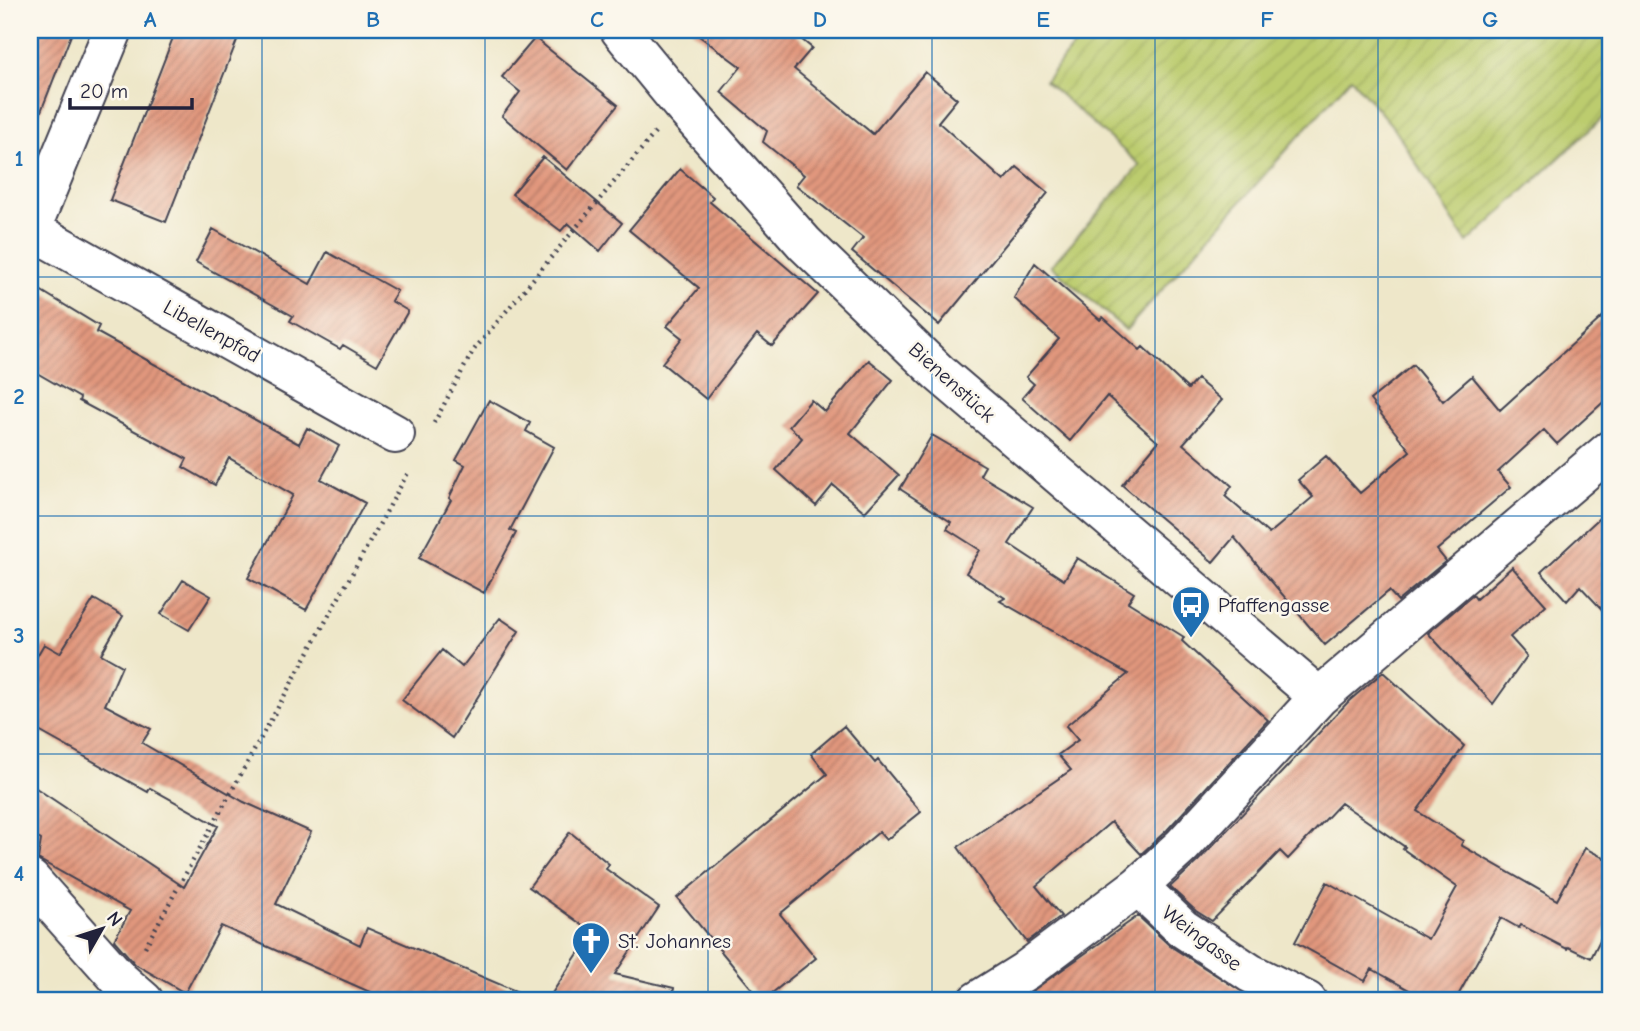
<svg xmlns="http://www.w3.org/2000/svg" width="1640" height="1031" font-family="'Comic Neue',sans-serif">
<defs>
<pattern id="garden-furrows" width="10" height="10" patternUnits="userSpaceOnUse" patternTransform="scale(1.75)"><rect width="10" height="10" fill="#bccc6e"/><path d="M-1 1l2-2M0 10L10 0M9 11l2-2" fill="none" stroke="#a1af60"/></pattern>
<pattern id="building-hatch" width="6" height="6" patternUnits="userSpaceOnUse" patternTransform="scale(1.75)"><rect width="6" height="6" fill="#e1977d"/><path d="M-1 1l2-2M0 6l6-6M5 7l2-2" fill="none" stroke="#b67b68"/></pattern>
</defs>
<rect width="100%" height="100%" fill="#fbf7ec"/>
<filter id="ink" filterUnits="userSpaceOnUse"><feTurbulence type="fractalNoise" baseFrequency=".0143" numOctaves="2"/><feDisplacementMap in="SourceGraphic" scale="14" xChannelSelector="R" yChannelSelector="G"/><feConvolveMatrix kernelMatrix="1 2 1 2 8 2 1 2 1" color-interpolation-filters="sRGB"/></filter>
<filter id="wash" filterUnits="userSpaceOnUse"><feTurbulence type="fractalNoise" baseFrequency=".00686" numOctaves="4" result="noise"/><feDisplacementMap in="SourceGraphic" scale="28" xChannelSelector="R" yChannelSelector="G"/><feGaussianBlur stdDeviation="1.57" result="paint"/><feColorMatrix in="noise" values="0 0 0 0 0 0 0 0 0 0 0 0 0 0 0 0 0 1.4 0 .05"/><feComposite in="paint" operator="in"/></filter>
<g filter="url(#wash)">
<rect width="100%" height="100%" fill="#eee7c9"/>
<path fill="url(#garden-furrows)" stroke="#6f7754" stroke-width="2" d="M 1086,30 L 1610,30 L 1610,111 L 1467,243 L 1394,128 L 1351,78 L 1126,330 L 1051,266 L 1140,165 L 1045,81 Z"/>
<g id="blocks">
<path fill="url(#building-hatch)" d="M 30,30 L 73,30 L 32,134 L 30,134 Z
M 176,30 L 241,30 L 166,222 L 110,200 Z
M 691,30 L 790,30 L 812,48 L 794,69 L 873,134 L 925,72 L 957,99 L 938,122 L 1004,181 L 1017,167 L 1048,193 L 939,325 L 852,252 L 863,238 L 796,185 L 804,175 L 763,142 L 767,131 L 721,92 L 741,67 Z
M 535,38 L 618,105 L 567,170 L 502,116 L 520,92 L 502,77 Z
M 543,157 L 622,223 L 600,251 L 568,223 L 561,231 L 512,194 Z
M 680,169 L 713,197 L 710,202 L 818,294 L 772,346 L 757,334 L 706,399 L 662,363 L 682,338 L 667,326 L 699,288 L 629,230 Z
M 213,229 L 310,284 L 327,252 L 397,291 L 391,301 L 408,311 L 377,365 L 343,345 L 340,349 L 290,321 L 293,316 L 196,262 Z
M 1035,263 L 1100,320 L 1103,317 L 1140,350 L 1143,347 L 1188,389 L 1197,379 L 1222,400 L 1183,444 L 1232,486 L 1225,496 L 1269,534 L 1313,497 L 1298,480 L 1326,456 L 1360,493 L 1410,451 L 1370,400 L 1413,365 L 1443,401 L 1472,376 L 1500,410 L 1610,310 L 1610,396 L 1557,444 L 1544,430 L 1498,472 L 1511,487 L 1437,550 L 1446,561 L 1398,601 L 1389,591 L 1325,645 L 1234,537 L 1213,562 L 1122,485 L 1158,442 L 1107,396 L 1070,441 L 1022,398 L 1034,384 L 1026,377 L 1059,339 L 1014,298 Z
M 30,284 L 99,326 L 96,332 L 299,444 L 307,428 L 339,446 L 321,479 L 365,503 L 306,610 L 248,578 L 293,495 L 229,458 L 215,485 L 183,467 L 187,459 L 79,401 L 80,398 L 30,369 Z
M 869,360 L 893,380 L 850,433 L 899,475 L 865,512 L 833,485 L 816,506 L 776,470 L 802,438 L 789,426 L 811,400 L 825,412 Z
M 489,400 L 530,423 L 526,431 L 554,447 L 510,530 L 516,533 L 484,593 L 419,558 L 451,500 L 449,498 L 465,465 L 456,460 Z
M 932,435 L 985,466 L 980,475 L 1033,507 L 1009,544 L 1064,580 L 1077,558 L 1134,593 L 1128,602 L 1184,637 L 1182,641 L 1268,720 L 1167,830 L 1141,854 L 1111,822 L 1036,886 L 1061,916 L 1027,942 L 992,897 L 958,847 L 1071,770 L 1058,755 L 1078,740 L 1066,726 L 1128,674 L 1000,601 L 1005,598 L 966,573 L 980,550 L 947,529 L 951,522 L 900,489 Z
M 1610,508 L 1610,618 L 1580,586 L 1567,601 L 1541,572 Z
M 1512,567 L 1546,605 L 1510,637 L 1527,656 L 1493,704 L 1428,633 L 1473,595 L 1476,599 Z
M 183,580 L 211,596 L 189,630 L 161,614 Z
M 94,599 L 123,616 L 101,654 L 122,666 L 105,705 L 151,729 L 142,743 L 244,802 L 311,832 L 276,904 L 360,945 L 367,928 L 539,1001 L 390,1001 L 221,926 L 185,993 L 135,964 L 114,940 L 130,911 L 38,859 L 41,840 L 30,833 L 30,784 L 184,887 L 218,826 L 150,788 L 148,792 L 30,726 L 30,668 L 44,644 L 60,653 Z
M 500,618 L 519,631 L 452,738 L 402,700 L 442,650 L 462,667 Z
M 1383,672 L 1464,746 L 1417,811 L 1463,841 L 1461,845 L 1557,900 L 1585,848 L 1610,861 L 1610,920 L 1591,958 L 1568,947 L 1567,949 L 1521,925 L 1519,928 L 1501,918 L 1455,1001 L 1429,1001 L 1372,969 L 1365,981 L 1295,942 L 1327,882 L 1428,939 L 1457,887 L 1403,849 L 1405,847 L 1341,803 L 1288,859 L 1280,851 L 1212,921 L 1196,911 L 1170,887 L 1198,861 L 1349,701 Z
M 844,726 L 875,763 L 878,760 L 921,812 L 886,840 L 879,832 L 780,914 L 816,958 L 762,1001 L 677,898 L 827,774 L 811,754 Z
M 570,832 L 609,864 L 606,869 L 659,907 L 615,974 L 674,988 L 672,1001 L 547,1001 L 592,932 L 529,887 Z
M 1138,916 L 1170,946 L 1257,1001 L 1018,1001 Z"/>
</g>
</g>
<g filter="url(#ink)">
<use href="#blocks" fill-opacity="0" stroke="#414050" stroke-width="2"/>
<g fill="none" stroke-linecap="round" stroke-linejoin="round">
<defs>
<path id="minor" d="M 620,30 L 680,103 L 805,244 L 939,373 L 1319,697
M 30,229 L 395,434
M 31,229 L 113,30
M 30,879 L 120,980 L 144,1001
M 1138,886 L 1182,928 L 1250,973 L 1307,1001
M 977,1001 L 1025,971 L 1138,886 L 1182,846 L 1319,697 L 1610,450"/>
</defs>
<use href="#minor" stroke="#414050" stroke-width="42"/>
<path stroke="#414050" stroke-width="4.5" stroke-dasharray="2 5" stroke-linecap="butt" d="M 434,423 L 473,351 L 655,133
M 145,947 L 409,471"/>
<use href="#minor" stroke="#fff" stroke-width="38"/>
</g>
</g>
<path fill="none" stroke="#1f6fb2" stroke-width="2" stroke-opacity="0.55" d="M 262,30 L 262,1001M 485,30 L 485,1001M 708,30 L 708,1001M 932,30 L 932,1001M 1155,30 L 1155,1001M 1378,30 L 1378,1001M 30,277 L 1610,277M 30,516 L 1610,516M 30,754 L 1610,754"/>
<defs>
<symbol id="bus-pin" viewBox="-11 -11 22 30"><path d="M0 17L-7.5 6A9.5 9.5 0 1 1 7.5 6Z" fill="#1f6fb2" stroke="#fbf7ec"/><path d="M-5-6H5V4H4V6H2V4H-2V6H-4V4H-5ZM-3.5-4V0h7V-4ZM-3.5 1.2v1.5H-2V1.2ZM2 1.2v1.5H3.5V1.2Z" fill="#fff"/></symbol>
<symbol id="church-pin" viewBox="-11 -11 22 30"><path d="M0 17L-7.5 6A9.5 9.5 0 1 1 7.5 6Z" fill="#1f6fb2" stroke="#fbf7ec"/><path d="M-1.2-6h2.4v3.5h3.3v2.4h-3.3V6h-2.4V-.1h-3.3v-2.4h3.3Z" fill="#fff"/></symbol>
</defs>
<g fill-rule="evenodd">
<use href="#bus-pin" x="1169" y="583" width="44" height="60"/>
<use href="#church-pin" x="569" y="919" width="44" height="60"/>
</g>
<g text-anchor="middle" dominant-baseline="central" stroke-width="5" stroke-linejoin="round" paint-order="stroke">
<g font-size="21" fill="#22223b" stroke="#fbf7ec">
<text transform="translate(212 331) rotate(29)">Libellenpfad</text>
<text transform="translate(952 382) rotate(42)">Bienenstück</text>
<text transform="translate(1202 938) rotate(37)">Weingasse</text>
</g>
<g font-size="21" fill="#22223b" stroke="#fbf7ec" text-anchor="start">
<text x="1218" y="605">Pfaffengasse</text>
<text x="618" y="941">St. Johannes</text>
</g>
</g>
<rect width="1640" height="1031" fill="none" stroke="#fbf7ec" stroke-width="77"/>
<g transform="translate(102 929) rotate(51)" stroke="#fbf7ec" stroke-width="5" paint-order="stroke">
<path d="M0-5L12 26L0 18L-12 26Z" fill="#22223b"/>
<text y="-10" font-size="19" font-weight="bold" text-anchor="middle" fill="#22223b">N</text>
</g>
<path d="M70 98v10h122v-10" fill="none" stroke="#22223b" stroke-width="3.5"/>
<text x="80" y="98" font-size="21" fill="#22223b" stroke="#fbf7ec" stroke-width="5" paint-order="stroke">20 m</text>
<rect x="38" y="38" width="1564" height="954" fill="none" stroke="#1f6fb2" stroke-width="2.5"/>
<g font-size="23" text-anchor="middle" font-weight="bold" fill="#1f6fb2">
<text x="150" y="27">A</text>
<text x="373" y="27">B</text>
<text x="597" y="27">C</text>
<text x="820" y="27">D</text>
<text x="1043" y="27">E</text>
<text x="1267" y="27">F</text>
<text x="1490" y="27">G</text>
<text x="19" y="166">1</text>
<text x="19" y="404">2</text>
<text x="19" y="643">3</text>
<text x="19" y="881">4</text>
</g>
</svg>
